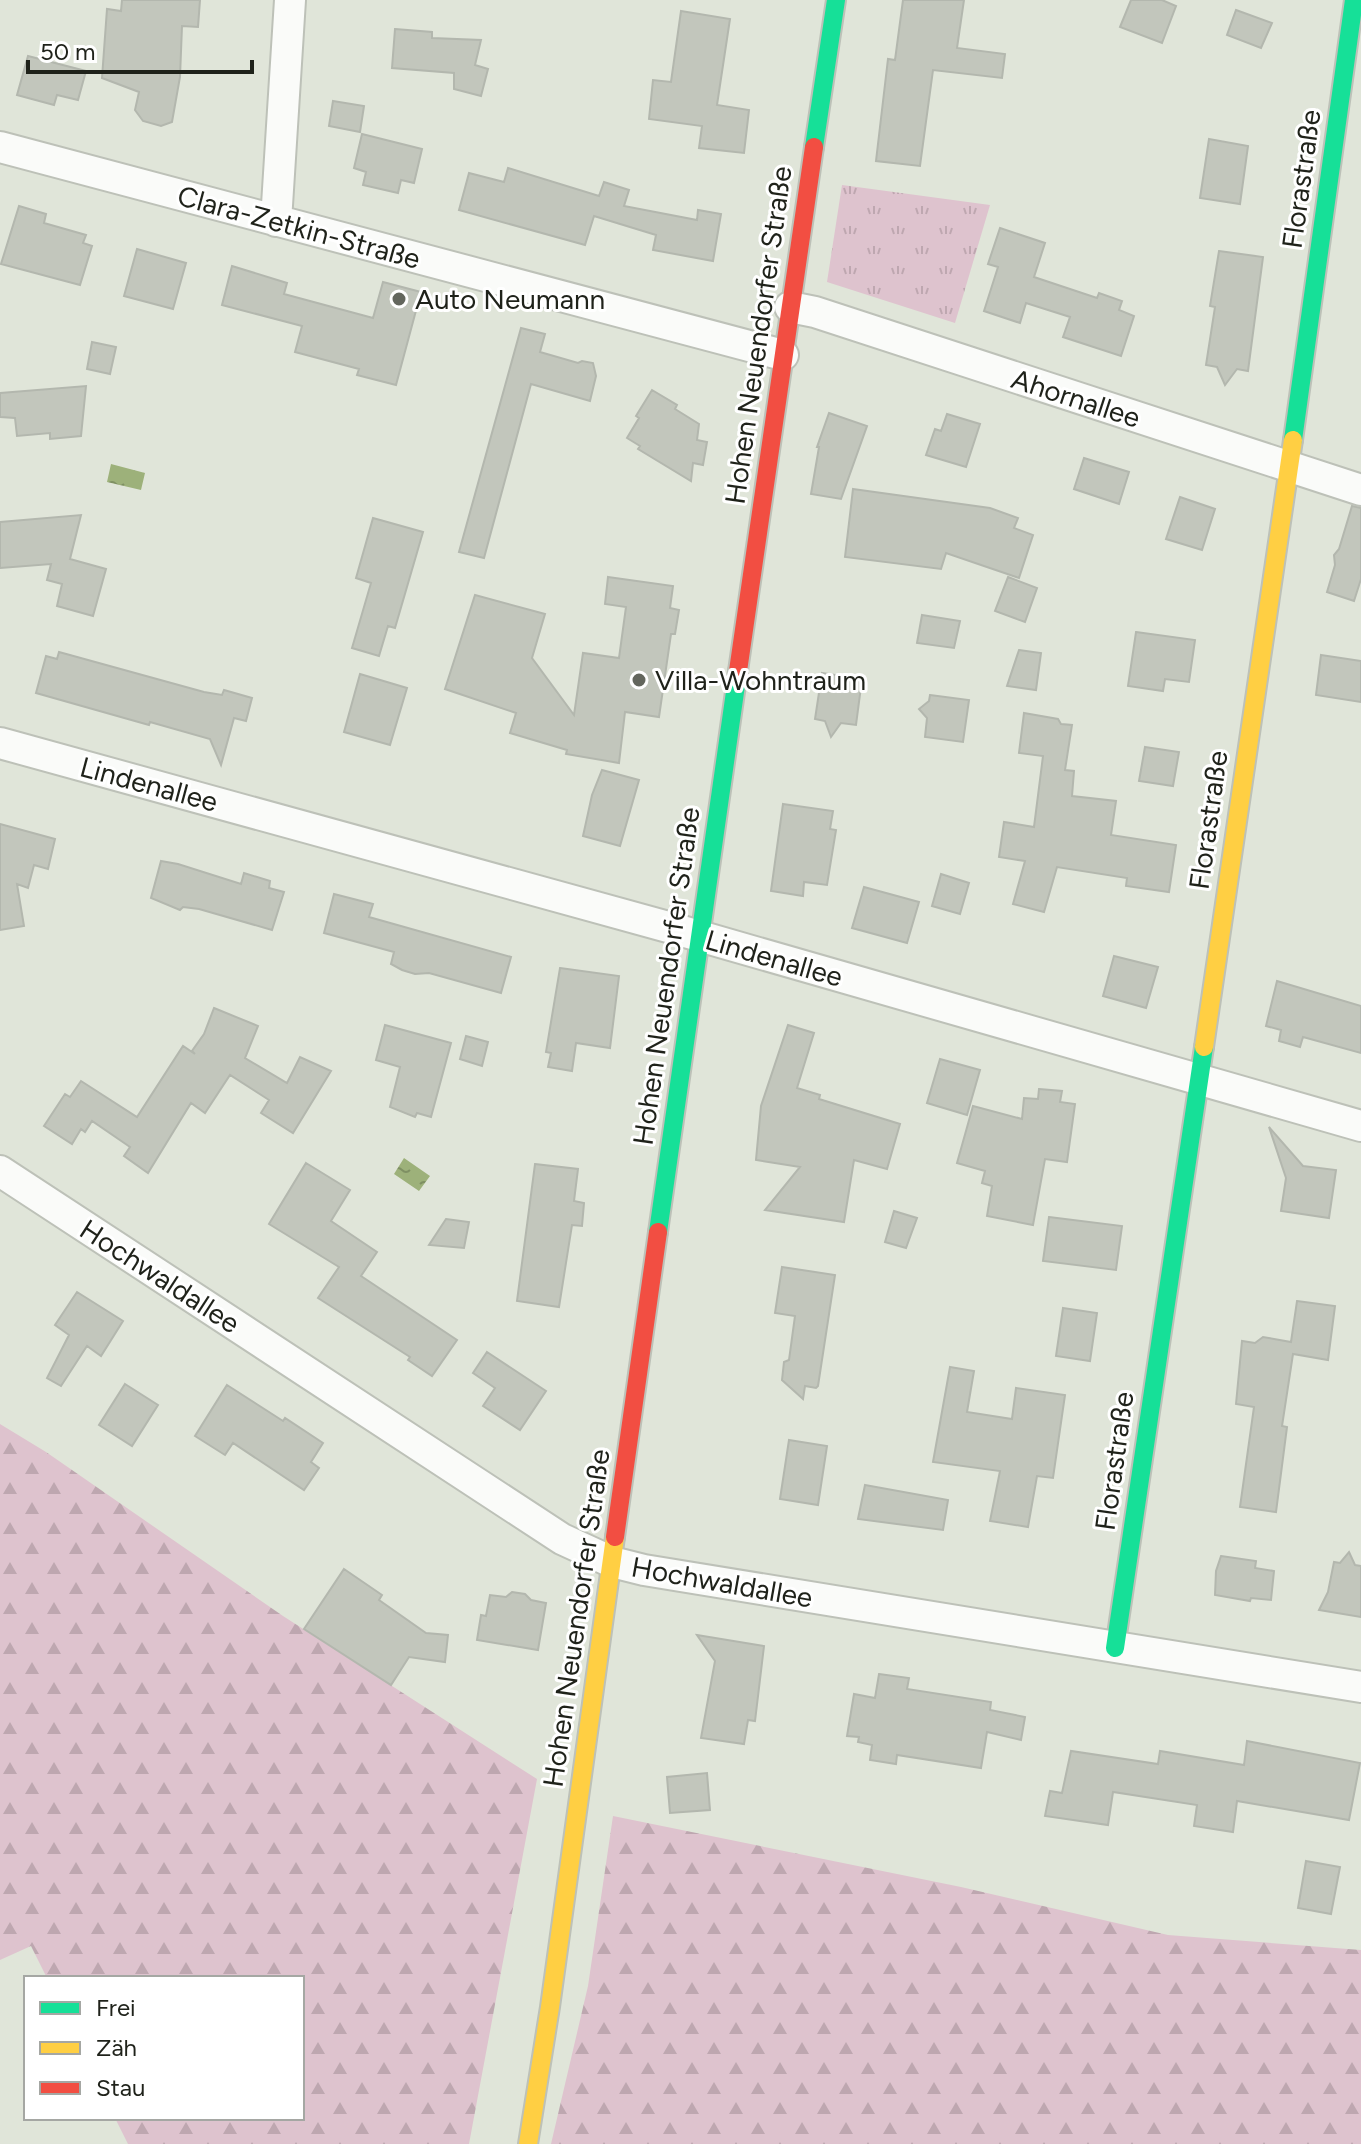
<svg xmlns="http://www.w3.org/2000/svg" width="1361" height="2144" font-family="Figtree,sans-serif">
<defs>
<pattern id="grass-tufts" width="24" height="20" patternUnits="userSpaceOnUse" patternTransform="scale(2)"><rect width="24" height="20" fill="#dec3ce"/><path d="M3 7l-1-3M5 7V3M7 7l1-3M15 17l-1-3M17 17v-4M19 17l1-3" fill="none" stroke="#bea7b0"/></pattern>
<pattern id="forest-firs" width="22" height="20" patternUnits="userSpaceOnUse" patternTransform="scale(2)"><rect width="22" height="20" fill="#dec3ce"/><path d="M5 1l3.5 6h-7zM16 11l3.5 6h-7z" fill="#bea7b0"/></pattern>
<pattern id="water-ripples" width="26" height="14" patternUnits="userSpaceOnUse" patternTransform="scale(2)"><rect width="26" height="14" fill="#9db17a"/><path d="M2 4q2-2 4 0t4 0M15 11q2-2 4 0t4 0" fill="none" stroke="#7f9063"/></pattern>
</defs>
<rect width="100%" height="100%" fill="#e0e5d9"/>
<path fill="url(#grass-tufts)" d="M 842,185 L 990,205 L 955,323 L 827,282 Z"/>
<path fill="url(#forest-firs)" d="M 0,1424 L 46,1452 L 283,1616 L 537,1779 L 469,2144 L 128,2144 L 115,2118 L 302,2118 L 302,1978 L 47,1978 L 31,1946 L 0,1960 Z
M 613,1816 L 961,1887 L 1168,1935 L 1361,1950 L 1361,2144 L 551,2144 L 588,1986 Z"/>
<path fill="url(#water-ripples)" d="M 111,464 L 145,473 L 141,490 L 107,482 Z
M 404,1158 L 430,1176 L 419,1191 L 394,1174 Z"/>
<path fill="#c2c6bc" stroke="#b3b7ae" stroke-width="2" d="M 122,0 L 200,0 L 198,27 L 182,26 L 180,77 L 172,122 L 161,126 L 143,121 L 135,110 L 139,92 L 102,78 L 107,9 L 121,11 Z
M 903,0 L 964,0 L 957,48 L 1005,54 L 1002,78 L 933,70 L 920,166 L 876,161 L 888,59 L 895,60 Z
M 1131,0 L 1162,0 L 1176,6 L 1162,43 L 1120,27 Z
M 1236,10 L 1272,23 L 1261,48 L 1227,35 Z
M 681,11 L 730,19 L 717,105 L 749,110 L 744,153 L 699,148 L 702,126 L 649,119 L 653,80 L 671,82 Z
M 395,29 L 432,32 L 432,38 L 481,40 L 475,65 L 488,69 L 481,96 L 454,89 L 454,73 L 392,68 Z
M 28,56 L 86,71 L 78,100 L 57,95 L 54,105 L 17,95 Z
M 333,101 L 364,106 L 360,132 L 329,126 Z
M 362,134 L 422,149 L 414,183 L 401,180 L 398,193 L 363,185 L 366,172 L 354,168 Z
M 1209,139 L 1248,146 L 1240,204 L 1200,198 Z
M 508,168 L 599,196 L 604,182 L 629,190 L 624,206 L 697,220 L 698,210 L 721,214 L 713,261 L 653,250 L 656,235 L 594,216 L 585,245 L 459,210 L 469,173 L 504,182 Z
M 19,206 L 46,214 L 44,223 L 86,235 L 83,243 L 92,246 L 80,285 L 1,264 Z
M 1000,228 L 1045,243 L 1034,277 L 1097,298 L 1099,293 L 1122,301 L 1119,310 L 1134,316 L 1121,356 L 1063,337 L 1070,317 L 1026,303 L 1020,323 L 984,311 L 998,267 L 988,264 Z
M 137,249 L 186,263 L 173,309 L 124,296 Z
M 1219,251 L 1263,257 L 1248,371 L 1237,369 L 1225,385 L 1217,367 L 1206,365 L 1215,307 L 1210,306 Z
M 232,266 L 287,283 L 284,294 L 373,318 L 383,282 L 421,292 L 396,385 L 357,375 L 359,369 L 295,352 L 302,326 L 222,305 Z
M 521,328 L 545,334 L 540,352 L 578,363 L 582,361 L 593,363 L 596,376 L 590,401 L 531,384 L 484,558 L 459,552 Z
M 92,342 L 116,347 L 110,374 L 87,369 Z
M 86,386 L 81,436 L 50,439 L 50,433 L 17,436 L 15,418 L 0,417 L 0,393 Z
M 652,390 L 677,405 L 675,409 L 699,424 L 697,440 L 707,442 L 703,465 L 693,463 L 691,481 L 638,449 L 640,446 L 627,438 L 639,418 L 636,416 Z
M 829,413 L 867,426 L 841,499 L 811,494 L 819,447 L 817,447 Z
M 947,414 L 980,424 L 966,467 L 926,455 L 935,429 L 941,431 Z
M 1084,458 L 1129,472 L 1119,504 L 1074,489 Z
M 853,489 L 990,508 L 1018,518 L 1014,528 L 1033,535 L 1019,578 L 946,553 L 941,569 L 845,557 Z
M 1180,497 L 1215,509 L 1202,550 L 1166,539 Z
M 1352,506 L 1361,508 L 1361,579 L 1354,601 L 1327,592 L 1335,565 L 1334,555 L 1339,549 Z
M 81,515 L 70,559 L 106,569 L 93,616 L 57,606 L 62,584 L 47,580 L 51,564 L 0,568 L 0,522 Z
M 373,518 L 423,532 L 395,628 L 388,626 L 379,656 L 352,648 L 371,583 L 356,578 Z
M 608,577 L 673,586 L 670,608 L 679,610 L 675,634 L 671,634 L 659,717 L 625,712 L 619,763 L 566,754 L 567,750 L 510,733 L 516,713 L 445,689 L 475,595 L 545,614 L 532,658 L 574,715 L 583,653 L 619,658 L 626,607 L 605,604 Z
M 1008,577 L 1037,588 L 1025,622 L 995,611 Z
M 922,615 L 960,621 L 954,648 L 917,643 Z
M 1136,632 L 1195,640 L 1189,682 L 1165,679 L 1163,691 L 1128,686 Z
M 1019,650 L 1041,653 L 1036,690 L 1007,686 Z
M 59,652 L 204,692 L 222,695 L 224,690 L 252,698 L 246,721 L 234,718 L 221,765 L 210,739 L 150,722 L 149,725 L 36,693 L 46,656 L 57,659 Z
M 1321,655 L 1361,661 L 1361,702 L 1316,695 Z
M 822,673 L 862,679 L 856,725 L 841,723 L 831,737 L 825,721 L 815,719 Z
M 360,674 L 407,688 L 390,745 L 344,732 Z
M 930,695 L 969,700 L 963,742 L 925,737 L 927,718 L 919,709 L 929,701 Z
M 1024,713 L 1058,719 L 1061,724 L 1072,725 L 1065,770 L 1074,771 L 1072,796 L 1116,801 L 1111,835 L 1176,845 L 1169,892 L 1126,886 L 1127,878 L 1057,867 L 1044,912 L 1013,904 L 1025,861 L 999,857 L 1004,822 L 1034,827 L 1043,756 L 1019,753 Z
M 1145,747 L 1179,752 L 1173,786 L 1139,781 Z
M 602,770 L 639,780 L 620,846 L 583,836 L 592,795 Z
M 783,804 L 833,811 L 830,829 L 836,830 L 827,885 L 804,882 L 803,896 L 771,891 Z
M 0,824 L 55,839 L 48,869 L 34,865 L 28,888 L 17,884 L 24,926 L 0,930 Z
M 161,861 L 178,864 L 241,884 L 244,873 L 270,881 L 269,888 L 284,892 L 272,930 L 199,909 L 183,907 L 180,910 L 151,898 Z
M 941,874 L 969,883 L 960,914 L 932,906 Z
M 864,887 L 919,902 L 907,943 L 852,928 Z
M 334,894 L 373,904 L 369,917 L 511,957 L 501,993 L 429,973 L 415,974 L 402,970 L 391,964 L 394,952 L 324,933 Z
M 1114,956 L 1158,967 L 1146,1008 L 1103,996 Z
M 560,968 L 619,976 L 610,1048 L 576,1043 L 572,1071 L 548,1067 L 551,1053 L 546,1052 Z
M 1277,981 L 1361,1006 L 1361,1053 L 1303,1037 L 1300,1047 L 1279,1041 L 1281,1030 L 1266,1026 Z
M 214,1008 L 258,1026 L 245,1058 L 287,1083 L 300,1057 L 331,1071 L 293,1133 L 261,1113 L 269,1100 L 230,1075 L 205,1113 L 191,1103 L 148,1173 L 124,1156 L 130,1147 L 92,1121 L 85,1132 L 81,1129 L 72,1144 L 44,1126 L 65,1094 L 70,1097 L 81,1081 L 137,1117 L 183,1046 L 195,1054 L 192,1051 L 204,1034 Z
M 385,1025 L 451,1043 L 431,1117 L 417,1113 L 415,1117 L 390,1107 L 400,1067 L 376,1060 Z
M 788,1025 L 814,1033 L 797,1088 L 820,1095 L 819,1099 L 900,1124 L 887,1169 L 854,1160 L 844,1222 L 765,1210 L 800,1167 L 756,1160 L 761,1106 Z
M 466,1036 L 488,1042 L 482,1066 L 460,1059 Z
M 940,1059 L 980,1070 L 967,1115 L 927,1103 Z
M 1039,1089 L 1062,1091 L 1060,1102 L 1075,1104 L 1067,1162 L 1045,1159 L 1033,1225 L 987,1216 L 992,1186 L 982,1183 L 985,1171 L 957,1163 L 973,1106 L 1022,1119 L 1024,1098 L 1038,1099 Z
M 1269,1127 L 1303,1166 L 1336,1170 L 1329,1218 L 1281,1211 L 1286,1178 Z
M 306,1163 L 350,1190 L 331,1221 L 377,1252 L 361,1276 L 457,1340 L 432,1376 L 408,1360 L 410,1357 L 318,1298 L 339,1267 L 269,1224 Z
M 535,1164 L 578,1169 L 574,1201 L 584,1203 L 582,1226 L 572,1225 L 559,1307 L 517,1301 Z
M 894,1211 L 917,1218 L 906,1248 L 885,1242 Z
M 1049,1217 L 1122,1226 L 1116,1270 L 1043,1261 Z
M 446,1219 L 469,1222 L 464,1248 L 429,1245 Z
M 782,1267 L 835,1275 L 818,1386 L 816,1388 L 805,1386 L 803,1399 L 782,1380 L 784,1362 L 789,1360 L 795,1316 L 775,1313 Z
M 77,1292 L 123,1321 L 101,1356 L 87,1346 L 61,1386 L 47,1378 L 69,1335 L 55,1325 Z
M 1297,1301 L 1335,1306 L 1328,1360 L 1293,1354 L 1282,1426 L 1287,1427 L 1276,1512 L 1240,1507 L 1254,1407 L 1236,1404 L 1242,1341 L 1255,1343 L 1263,1337 L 1291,1342 Z
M 1063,1308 L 1097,1313 L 1090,1361 L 1056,1356 Z
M 487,1352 L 546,1391 L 520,1430 L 483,1406 L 495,1388 L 473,1373 Z
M 950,1367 L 974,1371 L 967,1412 L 1012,1419 L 1016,1388 L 1065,1395 L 1053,1478 L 1037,1476 L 1028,1527 L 990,1521 L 1000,1471 L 933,1462 Z
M 125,1384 L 158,1405 L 132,1446 L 99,1425 Z
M 227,1385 L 283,1421 L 285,1418 L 323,1443 L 311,1462 L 319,1468 L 304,1490 L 233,1443 L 225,1455 L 195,1436 Z
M 789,1440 L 827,1446 L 818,1505 L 780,1499 Z
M 865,1485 L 948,1500 L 943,1530 L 858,1519 Z
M 1349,1552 L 1355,1565 L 1361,1566 L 1361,1617 L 1319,1610 L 1328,1592 L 1334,1562 L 1340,1563 Z
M 1221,1556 L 1256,1561 L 1255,1568 L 1274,1571 L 1271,1600 L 1251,1598 L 1250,1601 L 1215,1595 L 1216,1571 Z
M 344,1569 L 382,1595 L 379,1600 L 426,1633 L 448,1635 L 445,1662 L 409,1657 L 391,1685 L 304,1629 Z
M 512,1592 L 525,1594 L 531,1600 L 546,1603 L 538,1650 L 477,1640 L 481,1615 L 486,1616 L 490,1595 L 506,1597 Z
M 697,1635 L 764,1646 L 755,1721 L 748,1720 L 744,1744 L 701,1738 L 715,1661 Z
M 879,1674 L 909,1678 L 907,1689 L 991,1702 L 990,1710 L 1025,1717 L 1021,1740 L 987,1732 L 981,1768 L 897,1755 L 896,1764 L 870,1760 L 872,1745 L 858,1742 L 859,1737 L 847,1736 L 854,1694 L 875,1698 Z
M 1247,1741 L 1360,1763 L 1349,1820 L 1237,1801 L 1233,1832 L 1194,1826 L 1197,1805 L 1113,1792 L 1108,1825 L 1045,1816 L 1050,1791 L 1062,1793 L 1071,1751 L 1158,1764 L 1160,1751 L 1244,1765 Z
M 707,1773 L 710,1810 L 670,1813 L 667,1777 Z
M 1306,1861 L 1340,1867 L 1331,1914 L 1298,1908 Z"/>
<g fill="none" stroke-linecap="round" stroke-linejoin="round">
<defs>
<path id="street" d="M 0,147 L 783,355
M 276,221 L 290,0
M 790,307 L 815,312 L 1361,490
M 0,743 L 668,927 L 1361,1126
M 0,1171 L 562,1539 L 612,1562 L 644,1570 L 1361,1687"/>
<path id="fast" d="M 814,147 L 836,0
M 1293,440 L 1354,0
M 658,1232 L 738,671
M 1115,1648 L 1204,1047"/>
<path id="slow" d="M 1204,1047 L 1293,440
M 528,2144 L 550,2007 L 615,1537"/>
<path id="jam" d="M 738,671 L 814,147
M 615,1537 L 658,1232"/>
</defs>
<use href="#street" stroke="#bdc1b8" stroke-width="34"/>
<use href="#fast" stroke="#bdc1b8" stroke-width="22"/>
<use href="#slow" stroke="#bdc1b8" stroke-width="22"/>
<use href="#jam" stroke="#bdc1b8" stroke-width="22"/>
<use href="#street" stroke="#fafbf9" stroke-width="30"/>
<use href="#fast" stroke="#16e098" stroke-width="18"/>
<use href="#slow" stroke="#ffcf43" stroke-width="18"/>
<use href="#jam" stroke="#f24e42" stroke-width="18"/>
</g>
<g fill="#63665d" stroke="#fff" stroke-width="3">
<circle cx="399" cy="299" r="8"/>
<circle cx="639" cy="680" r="8"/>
</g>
<g text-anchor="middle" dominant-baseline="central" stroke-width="6" stroke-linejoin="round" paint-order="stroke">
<g font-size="28" fill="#1f221a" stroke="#fff">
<text transform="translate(1301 179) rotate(-82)">Florastraße</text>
<text transform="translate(299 227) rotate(15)">Clara-Zetkin-Straße</text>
<text transform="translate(758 335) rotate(-82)">Hohen Neuendorfer Straße</text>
<text transform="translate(1076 398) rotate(18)">Ahornallee</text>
<text transform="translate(149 784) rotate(15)">Lindenallee</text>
<text transform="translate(1208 820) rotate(-82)">Florastraße</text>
<text transform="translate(774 958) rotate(16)">Lindenallee</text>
<text transform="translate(666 976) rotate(-82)">Hohen Neuendorfer Straße</text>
<text transform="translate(160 1276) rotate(33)">Hochwaldallee</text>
<text transform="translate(1114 1461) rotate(-82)">Florastraße</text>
<text transform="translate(722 1582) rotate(10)">Hochwaldallee</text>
<text transform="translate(576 1618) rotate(-82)">Hohen Neuendorfer Straße</text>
</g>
<g font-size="28" fill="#1f221a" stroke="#fff" text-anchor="start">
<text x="415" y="299">Auto Neumann</text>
<text x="655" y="680">Villa-Wohntraum</text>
</g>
</g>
<rect x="24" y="1976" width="280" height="144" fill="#ffffff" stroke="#a5a7a3" stroke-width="2"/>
<rect x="40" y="2002" width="40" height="12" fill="#16e098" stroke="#a5a7a3" stroke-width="2"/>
<text x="96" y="2016" font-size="24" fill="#1f221a">Frei</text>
<rect x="40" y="2042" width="40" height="12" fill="#ffcf43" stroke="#a5a7a3" stroke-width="2"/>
<text x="96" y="2056" font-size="24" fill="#1f221a">Zäh</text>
<rect x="40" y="2082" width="40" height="12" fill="#f24e42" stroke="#a5a7a3" stroke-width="2"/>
<text x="96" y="2096" font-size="24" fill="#1f221a">Stau</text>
<path d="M28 60v12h224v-12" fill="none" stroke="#1f221a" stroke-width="4"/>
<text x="40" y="60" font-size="24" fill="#1f221a" stroke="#ffffff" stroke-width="6" paint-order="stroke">50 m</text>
</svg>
